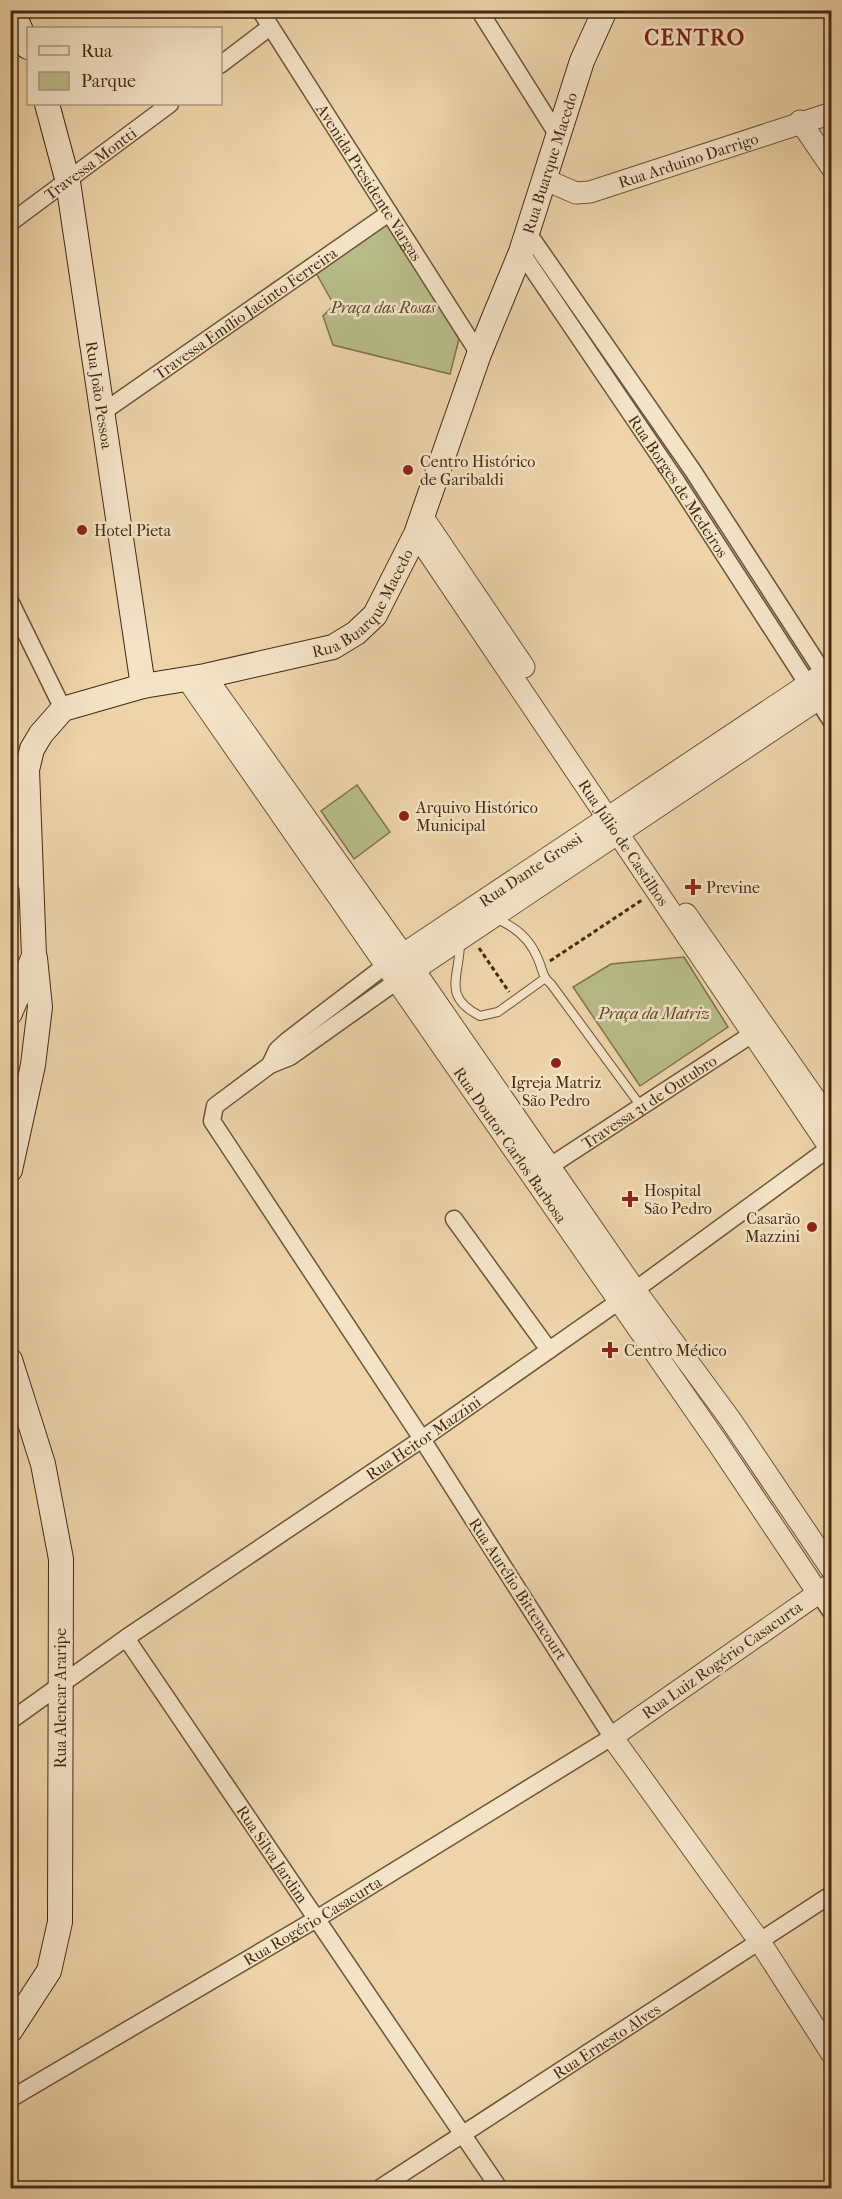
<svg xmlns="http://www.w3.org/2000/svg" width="842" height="2199" font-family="'IM FELL French Canon',serif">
<rect width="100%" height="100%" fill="#edd4a9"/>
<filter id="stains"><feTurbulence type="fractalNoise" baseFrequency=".00333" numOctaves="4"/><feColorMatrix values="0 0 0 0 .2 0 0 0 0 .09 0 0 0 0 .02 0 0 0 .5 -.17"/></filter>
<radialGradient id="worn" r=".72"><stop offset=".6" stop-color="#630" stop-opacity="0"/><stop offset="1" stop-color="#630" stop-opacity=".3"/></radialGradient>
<path fill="#b8bd88" stroke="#7e744c" stroke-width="1.5" d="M 389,222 L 459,339 L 450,374 L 333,345 L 323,316 L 334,305 L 316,273 Z
M 357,785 L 390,832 L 354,859 L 321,811 Z
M 684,957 L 728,1027 L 640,1086 L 573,987 L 611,964 Z"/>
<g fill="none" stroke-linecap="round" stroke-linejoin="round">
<defs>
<path id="service" d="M 493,918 C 514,925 530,939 538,959 C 543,970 542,977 551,984 L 640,1105
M 460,942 C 460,977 441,996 480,1016 L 498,1012 L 544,979"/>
<g id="minor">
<path id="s1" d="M 260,10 L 479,354"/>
<path d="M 479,10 L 557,134"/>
<path d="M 220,65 L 270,27"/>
<path id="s2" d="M 10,223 L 170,104"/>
<path d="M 528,233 L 693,471 L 830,683"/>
<path id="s3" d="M 521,252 L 677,482 L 832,722"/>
<path id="s4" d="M 100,414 L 389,213"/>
<path d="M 10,601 L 63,709"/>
<path d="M 10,854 L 29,889"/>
<path d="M 270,1065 L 277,1050 L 288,1040 L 386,965"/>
<path id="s5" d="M 541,1172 L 763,1027"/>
<path d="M 454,1219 L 549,1350"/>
<path d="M 818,1593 L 832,1613"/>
<path id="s6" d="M 126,1638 L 499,2188"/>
<path id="s7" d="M 10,1721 L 126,1638 L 422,1439 L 635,1290 L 832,1146"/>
<path id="s8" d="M 10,2099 L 318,1918 L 612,1737 L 422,1439 L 212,1121 L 215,1106 L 270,1065 L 290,1057 L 397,981"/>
<path id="s9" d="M 380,2188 L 832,1894"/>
</g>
<g id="tertiary">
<path d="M 800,121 L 832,168"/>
<path id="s10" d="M 546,180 L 576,193 L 590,192 L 832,113"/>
<path d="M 422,516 L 524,667"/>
<path id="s11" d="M 416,534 L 832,1151"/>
<path d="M 205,676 L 414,970 L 635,1290 L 730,1419 L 832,1570"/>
<path id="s12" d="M 187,679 L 717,1442 L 818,1593"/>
<path d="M 686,914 L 832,1123"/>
<path id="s13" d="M 393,961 L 832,668"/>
<path d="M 402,978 L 832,690"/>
<path d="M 830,1585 L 612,1737 L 760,1942 L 832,2054"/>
</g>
<g id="secondary">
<path d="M 12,10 L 28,47"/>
<path id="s14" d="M 47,104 L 68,182 L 143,686"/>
<path id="s15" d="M 10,1013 L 34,956 L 27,770 L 32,749 L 41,734 L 63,709 L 143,686 L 205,676 L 333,647 L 356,633 L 375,615 L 416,534 L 479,354 L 521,252 L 582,61 L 605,10"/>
<path d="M 10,1170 L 33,1065 L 40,1007 L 35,958"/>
<path d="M 10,1360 L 43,1464 L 61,1559 L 60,1922 L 49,1971 L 10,2031"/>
</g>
</defs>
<use href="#service" stroke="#6f5436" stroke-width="10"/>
<use href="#minor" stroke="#6f5436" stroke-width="19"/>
<use href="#tertiary" stroke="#6f5436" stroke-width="23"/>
<use href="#secondary" stroke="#452a10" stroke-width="26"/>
<path stroke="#452a10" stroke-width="3" stroke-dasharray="4.5 3" stroke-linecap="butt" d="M 479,948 L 509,992
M 550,961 L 642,900"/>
<use href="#service" stroke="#f3e3c7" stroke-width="8"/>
<use href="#minor" stroke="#f3e3c7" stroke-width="16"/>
<use href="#tertiary" stroke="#f3e3c7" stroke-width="21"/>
<use href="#secondary" stroke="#f3e3c7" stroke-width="24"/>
</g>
<g fill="#8f2418" stroke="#f3e3c7" stroke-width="2">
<circle cx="408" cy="470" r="6"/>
<circle cx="82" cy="530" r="6"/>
<circle cx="404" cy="816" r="6"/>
<path d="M690 878h6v6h6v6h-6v6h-6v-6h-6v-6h6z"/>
<circle cx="556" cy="1063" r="6"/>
<path d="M627 1190h6v6h6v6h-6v6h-6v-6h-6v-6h6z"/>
<circle cx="812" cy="1227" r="6"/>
<path d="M607 1341h6v6h6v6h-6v6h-6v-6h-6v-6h6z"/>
</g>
<g text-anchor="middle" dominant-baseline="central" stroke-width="5" stroke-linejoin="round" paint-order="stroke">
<g font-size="16" fill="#452a10" stroke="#f3e3c7">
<text stroke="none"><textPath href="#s10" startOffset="150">Rua Arduino Darrigo</textPath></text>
<text stroke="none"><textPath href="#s15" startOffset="1136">Rua Buarque Macedo</textPath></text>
<text stroke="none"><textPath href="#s2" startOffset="100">Travessa Montti</textPath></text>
<text stroke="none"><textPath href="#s1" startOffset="204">Avenida Presidente Vargas</textPath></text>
<text stroke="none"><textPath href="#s4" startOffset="177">Travessa Emílio Jacinto Ferreira</textPath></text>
<text stroke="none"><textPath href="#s14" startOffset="296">Rua João Pessoa</textPath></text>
<text stroke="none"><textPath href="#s3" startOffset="282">Rua Borges de Medeiros</textPath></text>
<text stroke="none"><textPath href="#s15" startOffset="650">Rua Buarque Macedo</textPath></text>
<text stroke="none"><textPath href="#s11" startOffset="372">Rua Júlio de Castilhos</textPath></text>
<text stroke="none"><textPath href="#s13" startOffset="165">Rua Dante Grossi</textPath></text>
<text stroke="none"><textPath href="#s5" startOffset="129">Travessa 31 de Outubro</textPath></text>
<text stroke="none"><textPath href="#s12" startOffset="567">Rua Doutor Carlos Barbosa</textPath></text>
<text stroke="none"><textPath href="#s7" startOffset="501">Rua Heitor Mazzini</textPath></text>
<text transform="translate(518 1589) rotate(57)">Rua Aurélio Bittencourt</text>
<text transform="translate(722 1660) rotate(-35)">Rua Luiz Rogério Casacurta</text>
<text transform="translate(60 1698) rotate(-90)">Rua Alencar Araripe</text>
<text stroke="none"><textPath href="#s6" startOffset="261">Rua Silva Jardim</textPath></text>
<text stroke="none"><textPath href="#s8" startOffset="351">Rua Rogério Casacurta</textPath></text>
<text stroke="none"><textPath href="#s9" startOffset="270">Rua Ernesto Alves</textPath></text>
</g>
<g font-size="16" font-style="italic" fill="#5c4728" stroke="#f3e3c7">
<text x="383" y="307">Praça das Rosas</text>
<text x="654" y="1013">Praça da Matriz</text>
</g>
<g font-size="16" fill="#452a10" stroke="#f3e3c7" text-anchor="start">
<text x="420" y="461">Centro Histórico<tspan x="420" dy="18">de Garibaldi</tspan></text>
<text x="94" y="530">Hotel Pieta</text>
<text x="416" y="807">Arquivo Histórico<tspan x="416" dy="18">Municipal</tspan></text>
<text x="706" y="887">Previne</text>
<text x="556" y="1082" text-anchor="middle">Igreja Matriz<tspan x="556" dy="18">São Pedro</tspan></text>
<text x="644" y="1190">Hospital<tspan x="644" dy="18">São Pedro</tspan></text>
<text x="800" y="1218" text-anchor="end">Casarão<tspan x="800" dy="18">Mazzini</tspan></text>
<text x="624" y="1350">Centro Médico</text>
</g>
<g font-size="22" font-weight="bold" letter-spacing="1.5" fill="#7a1f14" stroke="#f3e3c7">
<text x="695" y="38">CENTRO</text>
</g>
</g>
<rect width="842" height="2199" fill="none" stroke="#edd4a9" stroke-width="36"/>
<rect x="12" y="12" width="818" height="2175" fill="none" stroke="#452a10" stroke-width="3"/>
<rect x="18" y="18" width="806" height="2163" fill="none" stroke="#452a10" stroke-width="1.5"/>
<rect x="27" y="27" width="195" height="78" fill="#f3e3c7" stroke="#ad997e" stroke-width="1.5"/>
<rect x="39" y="46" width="30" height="9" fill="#f3e3c7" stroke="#ad997e" stroke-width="1.5"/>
<text x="81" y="57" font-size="18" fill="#452a10">Rua</text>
<rect x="39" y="72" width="30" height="18" fill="#b8bd88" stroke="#ad997e" stroke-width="1.5"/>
<text x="81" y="87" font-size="18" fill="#452a10">Parque</text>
<rect width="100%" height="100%" filter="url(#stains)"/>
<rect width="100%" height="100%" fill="url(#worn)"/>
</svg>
